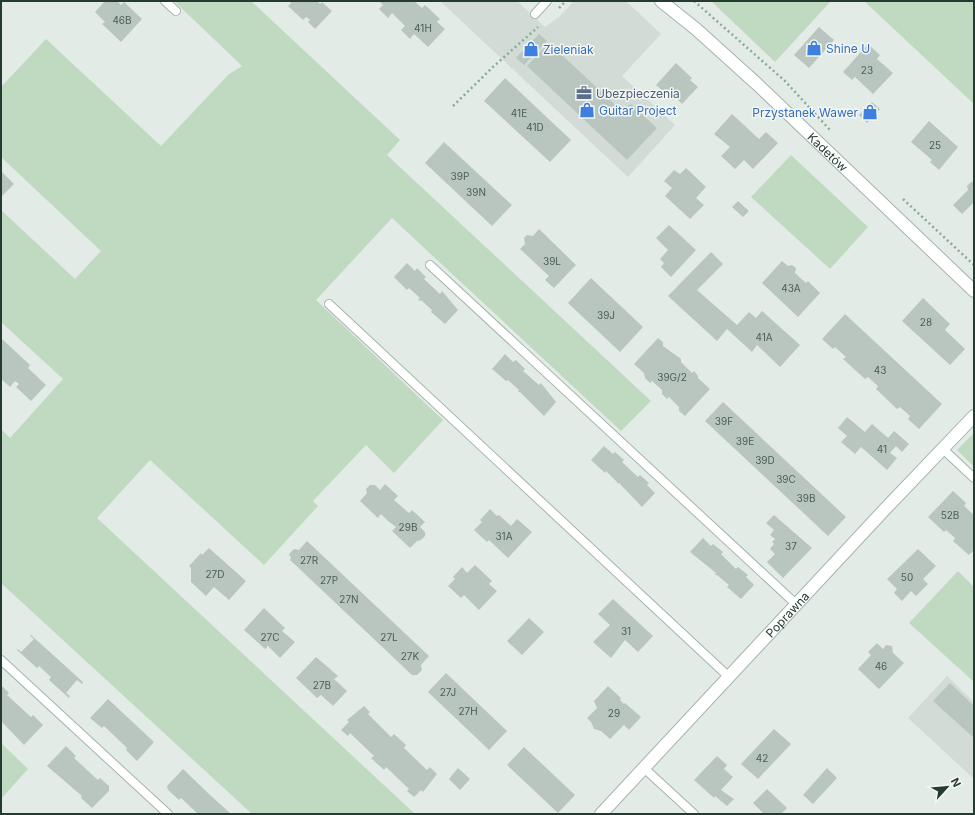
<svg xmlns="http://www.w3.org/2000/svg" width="975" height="815" font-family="Inter,sans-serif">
<rect width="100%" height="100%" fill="#e3ebe6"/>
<path fill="#d2dbd5" d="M 440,1 L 517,1 L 545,27 L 560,16 L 574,1 L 626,1 L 661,34 L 622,76 L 675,125 L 628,177 Z
M 947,676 L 974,702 L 974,779 L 908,718 Z"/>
<path fill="#bfdac1" d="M 174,1 L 251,1 L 400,140 L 387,155 L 651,401 L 621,431 L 392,218 L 316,300 L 443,420 L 394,473 L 366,445 L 313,501 L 318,506 L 264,565 L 150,460 L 97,518 L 415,814 L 252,814 L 1,583 L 1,429 L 10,438 L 63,379 L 1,322 L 1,210 L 75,279 L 101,251 L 1,157 L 1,87 L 46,39 L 161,146 L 229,74 L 242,66 Z
M 711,1 L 831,1 L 775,62 Z
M 864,1 L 974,1 L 974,104 Z
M 791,155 L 868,227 L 830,269 L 751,197 Z
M 974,433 L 974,467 L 957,450 Z
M 958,571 L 974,587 L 974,682 L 909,623 Z
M 1,743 L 28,769 L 1,799 Z"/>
<path fill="#b9c6bf" d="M 105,1 L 117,1 L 121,5 L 124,2 L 142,19 L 121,42 L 102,24 L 105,22 L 95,12 Z
M 289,1 L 317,1 L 320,4 L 322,2 L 332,11 L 315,29 L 308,22 L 310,20 L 306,17 L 303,20 L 288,6 L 291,3 Z
M 379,1 L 414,1 L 422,8 L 425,5 L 440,19 L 437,22 L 445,29 L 428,47 L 414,34 L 410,39 L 401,30 L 405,26 L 392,13 L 388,18 L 379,9 L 383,5 Z
M 819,27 L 834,40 L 809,68 L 794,55 Z
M 539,34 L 547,41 L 524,65 L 516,58 Z
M 549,43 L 622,111 L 631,104 L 657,128 L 627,160 L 527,66 Z
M 868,44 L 880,55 L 877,59 L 893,73 L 873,94 L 855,77 L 852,80 L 843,72 Z
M 676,63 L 692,78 L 690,80 L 698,87 L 682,104 L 675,97 L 673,100 L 656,85 Z
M 505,78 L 571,140 L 550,162 L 484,101 Z
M 872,102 L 880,109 L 867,123 L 859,115 Z
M 732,114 L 759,139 L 766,132 L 778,143 L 753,169 L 744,160 L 735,169 L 721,156 L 730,147 L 714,134 Z
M 929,121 L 958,147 L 939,170 L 930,162 L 932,160 L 911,142 Z
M 444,142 L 512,205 L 492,226 L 425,163 Z
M 686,168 L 706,187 L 696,198 L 704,205 L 690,219 L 665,196 L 672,188 L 664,181 L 674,170 L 680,174 Z
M 1,171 L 14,184 L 1,197 Z
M 971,182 L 974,182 L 974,204 L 973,203 L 962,214 L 953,205 L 968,190 L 967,186 Z
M 738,201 L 749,211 L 743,217 L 732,207 Z
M 669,225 L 696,250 L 671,277 L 661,267 L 664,263 L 660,259 L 668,250 L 656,238 Z
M 539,229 L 576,265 L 554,288 L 545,280 L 549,276 L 520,249 L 525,244 L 524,238 L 527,235 L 533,236 Z
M 711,252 L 723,264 L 697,290 L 737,325 L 749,312 L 756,318 L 762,311 L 800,345 L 780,367 L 757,345 L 752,352 L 727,329 L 717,341 L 668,296 Z
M 782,261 L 788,266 L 792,265 L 796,268 L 795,273 L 806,283 L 808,281 L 820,293 L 798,317 L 762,283 Z
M 407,263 L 415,271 L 417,268 L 426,277 L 424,279 L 440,294 L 442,291 L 458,310 L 445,324 L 431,312 L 432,310 L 421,300 L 420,301 L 418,300 L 420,298 L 409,288 L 407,290 L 394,277 Z
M 591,278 L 643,327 L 620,352 L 568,303 Z
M 923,298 L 950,324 L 945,330 L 965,349 L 950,365 L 902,321 Z
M 845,314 L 942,404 L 919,429 L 908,419 L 910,416 L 900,407 L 897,409 L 876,389 L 878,386 L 868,377 L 865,379 L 843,359 L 846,357 L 835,347 L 833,349 L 822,339 Z
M 658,338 L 663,342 L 663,346 L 681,359 L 681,362 L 692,373 L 694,371 L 698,376 L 698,378 L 710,389 L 685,416 L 679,411 L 679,407 L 669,397 L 667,399 L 662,394 L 662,390 L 652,381 L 650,383 L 645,378 L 644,373 L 634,364 Z
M 2,339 L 30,365 L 28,368 L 46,385 L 31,401 L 16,387 L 19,384 L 15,381 L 10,387 L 1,379 Z
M 505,354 L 513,362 L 516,360 L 525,369 L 523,371 L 539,385 L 541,383 L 556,402 L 544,416 L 520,392 L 518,392 L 519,390 L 508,380 L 506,381 L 492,369 Z
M 723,402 L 846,517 L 828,536 L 705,421 Z
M 847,417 L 865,432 L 872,424 L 888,438 L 894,431 L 909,444 L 902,452 L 896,446 L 890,453 L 897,458 L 887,470 L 861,447 L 855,454 L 841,442 L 847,436 L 838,428 Z
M 604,446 L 613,454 L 615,452 L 624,460 L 622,462 L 638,477 L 640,475 L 649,483 L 647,485 L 655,493 L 642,507 L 619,483 L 618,484 L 617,482 L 606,471 L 605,473 L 591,460 Z
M 385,484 L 398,496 L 394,500 L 409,513 L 412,510 L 425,522 L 420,527 L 425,532 L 425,536 L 421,540 L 417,541 L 410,548 L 392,531 L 396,527 L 388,521 L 381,514 L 378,518 L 360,501 L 367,493 L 366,489 L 370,485 L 375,485 L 380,490 Z
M 953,491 L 966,503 L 964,506 L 974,515 L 974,550 L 969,555 L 953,541 L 955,538 L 946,530 L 944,532 L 928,517 Z
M 490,509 L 497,516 L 499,515 L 511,526 L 517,519 L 532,532 L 508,558 L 489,540 L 487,542 L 474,530 L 482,522 L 480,520 Z
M 774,515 L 812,548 L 783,578 L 767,562 L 775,554 L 770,549 L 774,544 L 772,542 L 775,539 L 770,535 L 774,530 L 766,523 Z
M 703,538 L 711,546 L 713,544 L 723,552 L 721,554 L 736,569 L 738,567 L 748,575 L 746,577 L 754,585 L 741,599 L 727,587 L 729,585 L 717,575 L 715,575 L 716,573 L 690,552 Z
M 307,541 L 429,656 L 421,665 L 422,670 L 417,675 L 412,675 L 290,560 L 291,558 L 289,554 L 294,549 L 299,550 Z
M 209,548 L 246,581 L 229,600 L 214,587 L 206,596 L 191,582 L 191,568 L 189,566 L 201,553 L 202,555 Z
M 918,549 L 936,566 L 923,579 L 928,584 L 916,596 L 911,591 L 902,601 L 894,593 L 897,589 L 887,579 Z
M 475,565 L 492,581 L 489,584 L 497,591 L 479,610 L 464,595 L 461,598 L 448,586 L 455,579 L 453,577 L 462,567 L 467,573 Z
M 613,599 L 653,636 L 638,652 L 625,640 L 611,658 L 593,642 L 610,625 L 598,614 Z
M 264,608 L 285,628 L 282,631 L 295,642 L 280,658 L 268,646 L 265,649 L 244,630 Z
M 529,618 L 544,632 L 522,655 L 507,641 Z
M 31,635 L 83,682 L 82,684 L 77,680 L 66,693 L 70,696 L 69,698 L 49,680 L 51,677 L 39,666 L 37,668 L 17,650 L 18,649 L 21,652 L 34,639 L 30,636 Z
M 877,643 L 883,649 L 886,645 L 892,646 L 893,653 L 904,663 L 879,689 L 858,669 L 871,655 L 868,652 Z
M 316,657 L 338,676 L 334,679 L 347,691 L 333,706 L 321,695 L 317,698 L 296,678 Z
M 446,673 L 507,731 L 489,750 L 428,692 Z
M 950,683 L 974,706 L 974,738 L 933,701 Z
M 1,685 L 9,693 L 7,695 L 31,717 L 33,715 L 43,725 L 24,745 L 1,721 Z
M 608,686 L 621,698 L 620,700 L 624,704 L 625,703 L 641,717 L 629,730 L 624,725 L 610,739 L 601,731 L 594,729 L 591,722 L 587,718 L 597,708 L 594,701 Z
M 108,699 L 154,742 L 137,761 L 126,750 L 127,748 L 104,726 L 102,728 L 90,718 Z
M 364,706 L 370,712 L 368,714 L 391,737 L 394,734 L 406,745 L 404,748 L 427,770 L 430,767 L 437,774 L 423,792 L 421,790 L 414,797 L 407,791 L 409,789 L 386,767 L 384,770 L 371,758 L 374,756 L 350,733 L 348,736 L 341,730 L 349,722 L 347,720 Z
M 774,729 L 791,744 L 758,779 L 741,764 Z
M 66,746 L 76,756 L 74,758 L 98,780 L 100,778 L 109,786 L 109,791 L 92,808 L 81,798 L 82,796 L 47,766 Z
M 524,747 L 575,795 L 558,813 L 507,765 Z
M 717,756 L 727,765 L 724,769 L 733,777 L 721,790 L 734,799 L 727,806 L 715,796 L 714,798 L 694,780 Z
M 458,768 L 470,779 L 460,790 L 449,779 Z
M 827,768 L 837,778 L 813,804 L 803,795 Z
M 183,769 L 209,794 L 231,814 L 198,814 L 181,798 L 179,800 L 168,790 L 167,786 Z
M 767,789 L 787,808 L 781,814 L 764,814 L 753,803 Z"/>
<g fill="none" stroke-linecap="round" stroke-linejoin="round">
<defs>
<path id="service" d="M 165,1 L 176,11
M 535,14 L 547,1
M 430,265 L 797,605
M 329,304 L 729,677
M 943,449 L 974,478
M 1,660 L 168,814
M 644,768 L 694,814"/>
<g id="minor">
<path id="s1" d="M 601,814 L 887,507 L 974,416"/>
</g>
<g id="tertiary">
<path id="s2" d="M 661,1 L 696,29 L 758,85 L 974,291"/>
</g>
</defs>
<use href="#service" stroke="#a6b3ac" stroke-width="10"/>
<use href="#minor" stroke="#a6b3ac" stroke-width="14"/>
<use href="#tertiary" stroke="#a6b3ac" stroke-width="14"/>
<path stroke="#87ab99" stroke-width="2.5" stroke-dasharray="2 3" stroke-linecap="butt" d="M 694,1 L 785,81 L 831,131
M 559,8 L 566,1
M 453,106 L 494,66 L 538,27
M 903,199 L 974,265"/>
<use href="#service" stroke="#fff" stroke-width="8"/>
<use href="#minor" stroke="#fff" stroke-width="12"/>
<use href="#tertiary" stroke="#fff" stroke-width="12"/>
</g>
<defs>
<symbol id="shop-bare" viewBox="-9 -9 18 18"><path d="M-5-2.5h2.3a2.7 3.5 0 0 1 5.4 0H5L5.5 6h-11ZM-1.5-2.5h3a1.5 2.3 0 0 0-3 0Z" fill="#3f7fe0" stroke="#f3f8f5" stroke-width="2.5" paint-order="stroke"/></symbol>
<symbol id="office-bare" viewBox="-9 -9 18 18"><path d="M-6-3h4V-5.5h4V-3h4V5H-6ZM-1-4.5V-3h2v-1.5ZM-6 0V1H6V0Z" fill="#5c6f8a" stroke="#f3f8f5" stroke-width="2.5" paint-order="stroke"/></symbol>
</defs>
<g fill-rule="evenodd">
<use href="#shop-bare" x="803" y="37" width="22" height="22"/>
<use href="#shop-bare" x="520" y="38" width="22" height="22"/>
<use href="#office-bare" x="573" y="82" width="22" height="22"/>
<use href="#shop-bare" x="576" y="99" width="22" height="22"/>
<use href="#shop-bare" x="859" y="101" width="22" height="22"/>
</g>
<g text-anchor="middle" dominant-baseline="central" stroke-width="3" stroke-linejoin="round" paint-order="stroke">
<g font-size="10" fill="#4a5e54">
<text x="122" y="20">46B</text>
<text x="423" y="28">41H</text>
<text x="867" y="70">23</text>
<text x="519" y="113">41E</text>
<text x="535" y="127">41D</text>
<text x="935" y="145">25</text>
<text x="460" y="176">39P</text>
<text x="476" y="192">39N</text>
<text x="552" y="261">39L</text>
<text x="791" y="288">43A</text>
<text x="606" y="315">39J</text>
<text x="926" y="322">28</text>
<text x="764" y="337">41A</text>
<text x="880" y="370">43</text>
<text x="672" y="377">39G/2</text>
<text x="724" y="421">39F</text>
<text x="745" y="441">39E</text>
<text x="882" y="449">41</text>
<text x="765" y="460">39D</text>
<text x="786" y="479">39C</text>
<text x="806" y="498">39B</text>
<text x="950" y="515">52B</text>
<text x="408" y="527">29B</text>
<text x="504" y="536">31A</text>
<text x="791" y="546">37</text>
<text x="309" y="560">27R</text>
<text x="215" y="574">27D</text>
<text x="907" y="577">50</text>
<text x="329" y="580">27P</text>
<text x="349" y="599">27N</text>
<text x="626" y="631">31</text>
<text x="270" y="637">27C</text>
<text x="389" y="637">27L</text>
<text x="410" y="656">27K</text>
<text x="881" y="666">46</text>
<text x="322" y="685">27B</text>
<text x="448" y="692">27J</text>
<text x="468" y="711">27H</text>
<text x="614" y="713">29</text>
<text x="762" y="758">42</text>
</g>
<g font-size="12" fill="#366cbe" stroke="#f3f8f5" text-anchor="start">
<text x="826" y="48">Shine U</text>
<text x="543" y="49">Zieleniak</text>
<text x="599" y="110">Guitar Project</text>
<text x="858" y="112" text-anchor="end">Przystanek Wawer</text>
</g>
<g font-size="12" fill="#4e5e75" stroke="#f3f8f5" text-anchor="start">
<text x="596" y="93">Ubezpieczenia</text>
</g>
<g font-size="12" fill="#253b31" stroke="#f3f8f5">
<text stroke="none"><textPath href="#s2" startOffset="225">Kadetów</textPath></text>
<text stroke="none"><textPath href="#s1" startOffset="273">Poprawna</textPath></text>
</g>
</g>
<rect width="975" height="815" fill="none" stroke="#253b31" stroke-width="4"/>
<g transform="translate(947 787) rotate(63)" stroke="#f3f8f5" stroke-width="3" paint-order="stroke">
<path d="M0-3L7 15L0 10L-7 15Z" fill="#253b31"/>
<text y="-6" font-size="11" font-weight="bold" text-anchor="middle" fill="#253b31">N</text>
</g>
</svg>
